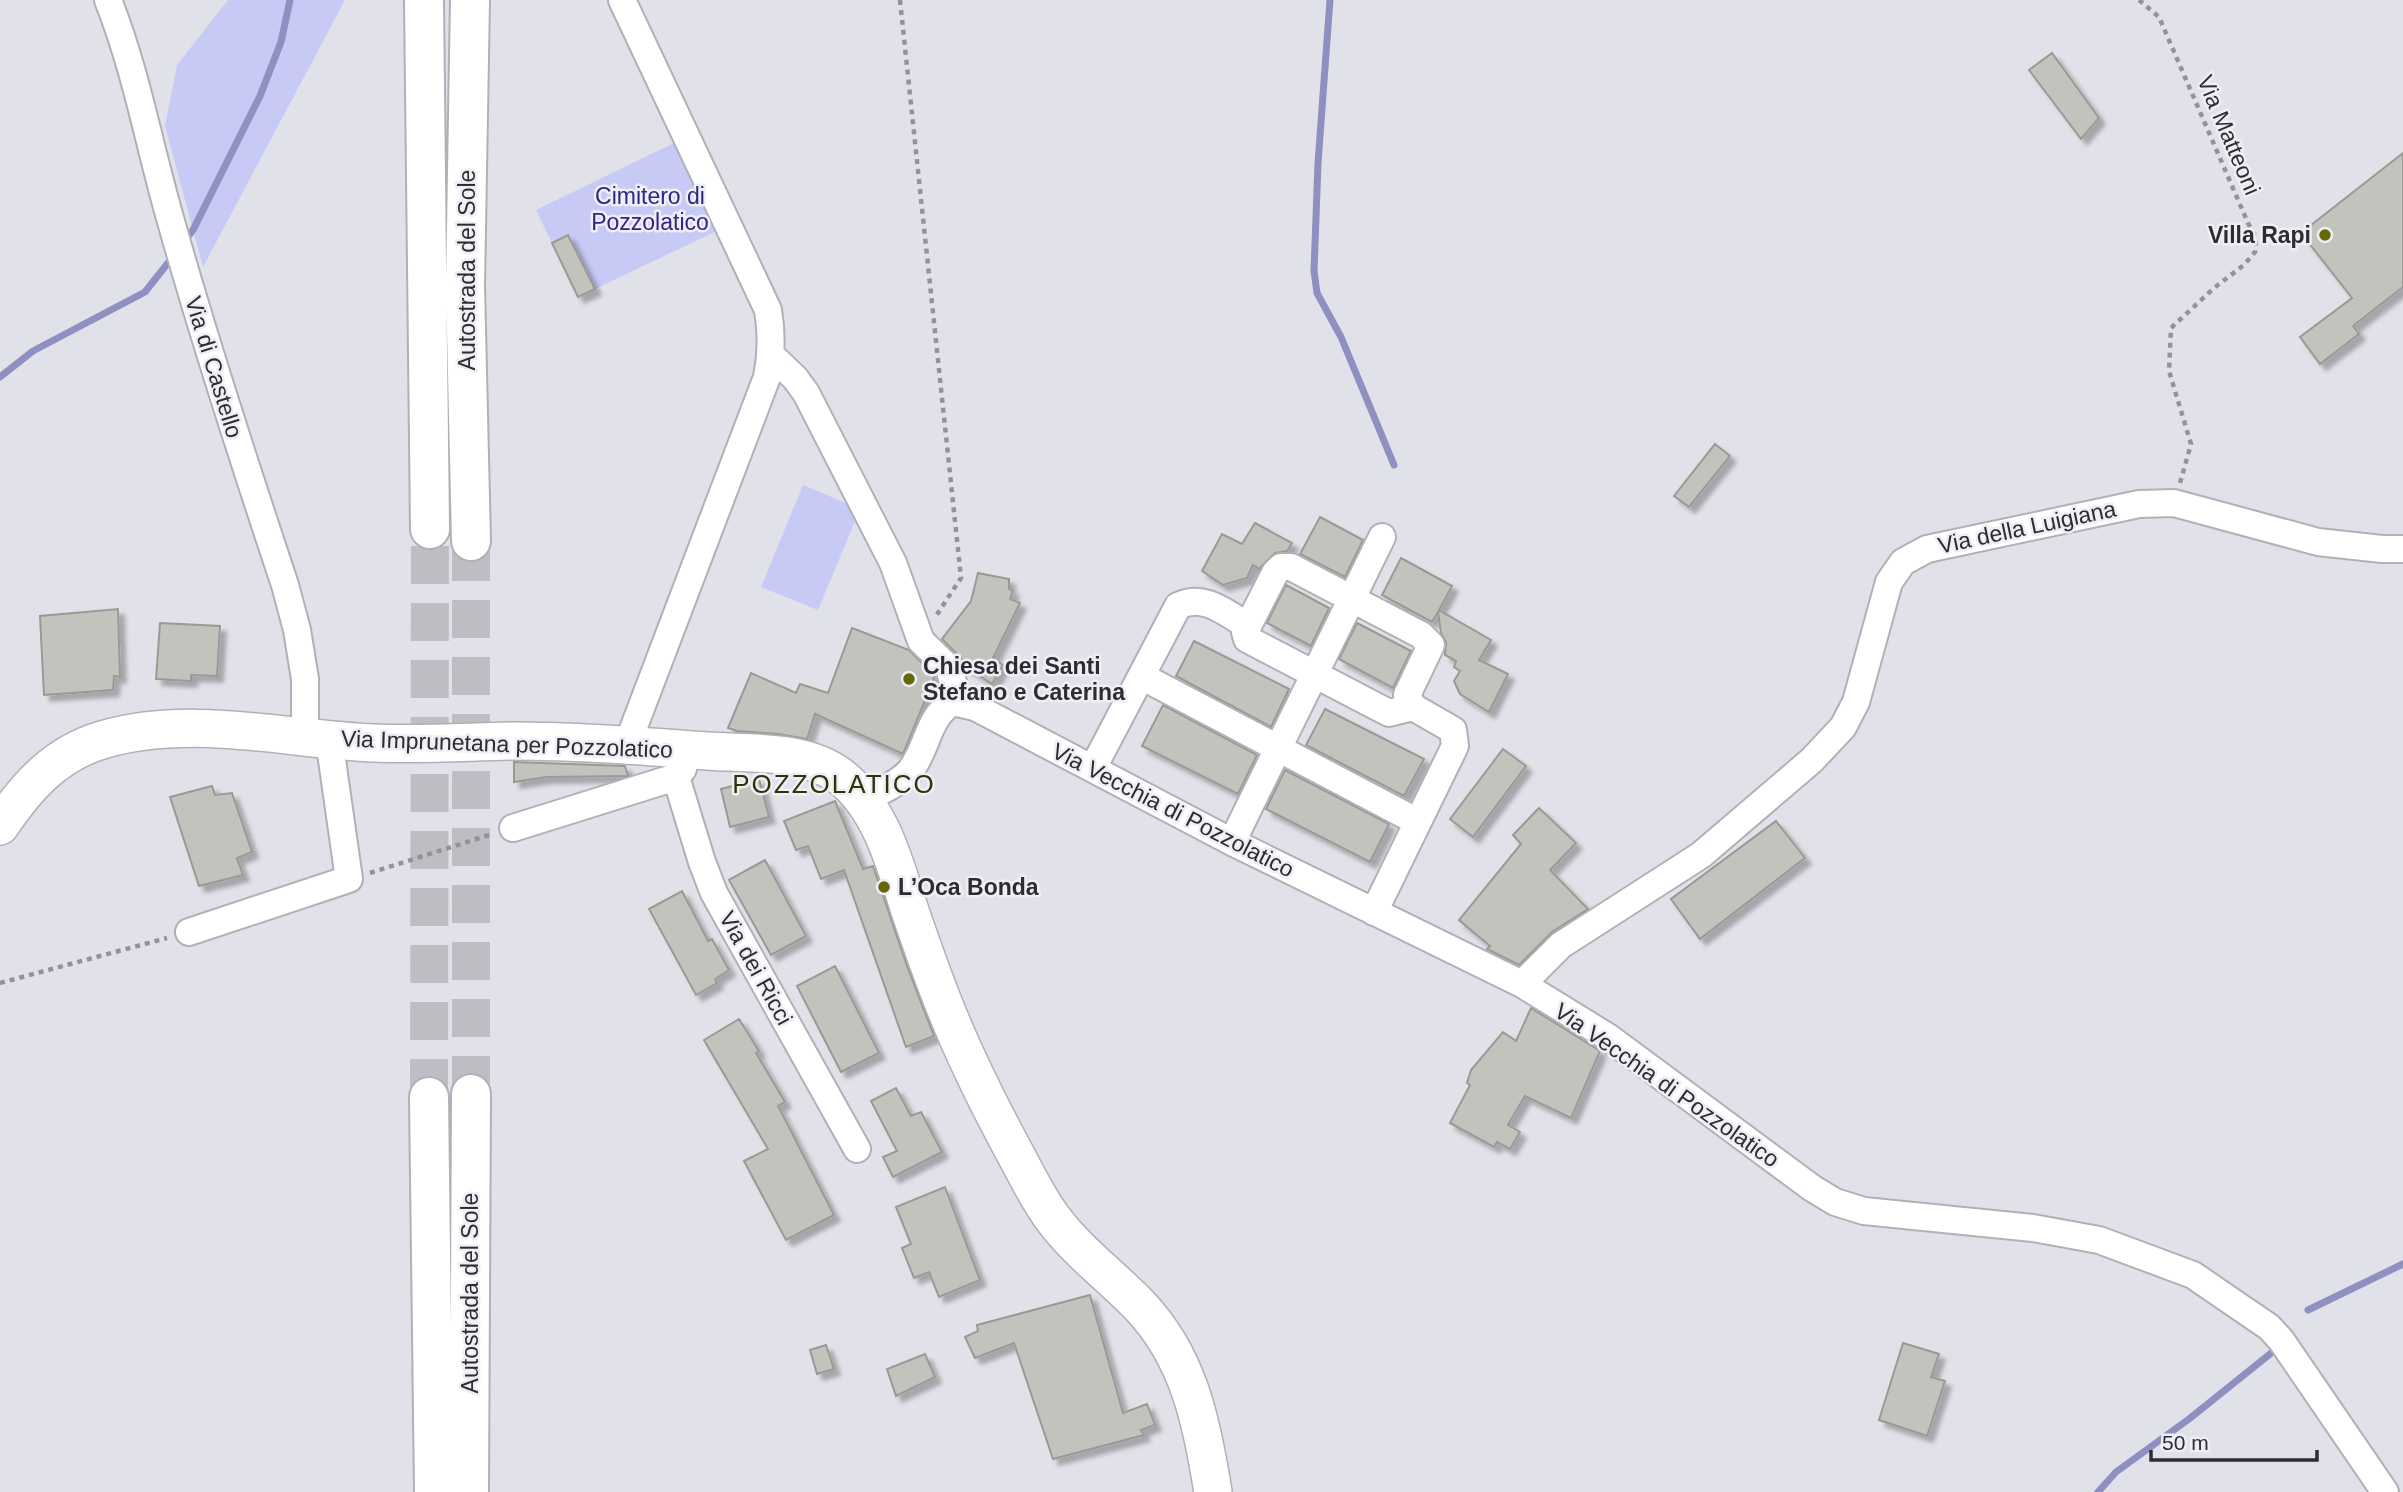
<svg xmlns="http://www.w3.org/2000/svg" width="2403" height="1492" font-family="Arial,sans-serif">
<defs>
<filter id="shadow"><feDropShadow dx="6" dy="6" stdDeviation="2" flood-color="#0004"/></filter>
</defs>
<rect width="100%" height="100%" fill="#e1e2e9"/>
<path fill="#c6caf4" d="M 228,0 L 345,0 L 203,267 L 165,126 L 177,65 Z
M 678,141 L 721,229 L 578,297 L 536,210 Z
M 803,485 L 860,509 L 818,610 L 761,587 Z"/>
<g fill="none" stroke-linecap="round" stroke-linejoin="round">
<path stroke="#8d90c0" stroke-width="7" d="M 1330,0 L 1318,163 L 1314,271 L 1317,293 L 1341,337 L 1394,465
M 184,242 L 193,230 L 260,96 L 281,42 L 290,0
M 0,377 L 33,351 L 145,292 L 175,254
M 2308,1310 L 2403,1264
M 2098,1492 L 2116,1472 L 2189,1419 L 2275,1350"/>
</g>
<path fill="#c3c3bd" stroke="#999a93" stroke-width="2" filter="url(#shadow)" d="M 2052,53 L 2099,118 L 2081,139 L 2029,70 Z
M 2403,153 L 2403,287 L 2353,326 L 2359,334 L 2320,364 L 2300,337 L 2352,298 L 2301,233 Z
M 568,235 L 595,289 L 578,297 L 552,243 Z
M 1715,444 L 1730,456 L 1689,507 L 1674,496 Z
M 1320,517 L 1363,540 L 1345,577 L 1300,554 Z
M 1255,523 L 1292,543 L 1287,551 L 1275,553 L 1259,569 L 1253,565 L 1247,578 L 1223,585 L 1202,571 L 1222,534 L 1242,544 Z
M 1401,558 L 1452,586 L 1439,610 L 1491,640 L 1479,660 L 1508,674 L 1489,712 L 1460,694 L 1454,681 L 1460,671 L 1454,667 L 1456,661 L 1445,655 L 1446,642 L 1441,633 L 1438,612 L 1432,622 L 1382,595 Z
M 978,573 L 1009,579 L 1009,589 L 1013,591 L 1010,599 L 1020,603 L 993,658 L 1003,665 L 992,684 L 965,666 L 960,657 L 942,639 L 971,601 Z
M 1286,585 L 1329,608 L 1311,646 L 1267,623 Z
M 118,609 L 120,677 L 114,676 L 113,690 L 44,695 L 40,616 Z
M 160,623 L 220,626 L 217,676 L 191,675 L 191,681 L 156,679 Z
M 1357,623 L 1411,651 L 1393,688 L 1339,659 Z
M 852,628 L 909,650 L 935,676 L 903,754 L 815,714 L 807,739 L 778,734 L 737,731 L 728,728 L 751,673 L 796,693 L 800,684 L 828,693 Z
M 1194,641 L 1289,689 L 1271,727 L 1176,676 Z
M 1163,705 L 1257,755 L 1238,794 L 1142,746 Z
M 1325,709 L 1424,759 L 1404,796 L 1306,745 Z
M 1503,749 L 1526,766 L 1473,837 L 1450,819 Z
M 514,762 L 625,766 L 628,776 L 547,777 L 514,782 Z
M 1285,770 L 1389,824 L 1370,862 L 1266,809 Z
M 759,779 L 769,817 L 730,827 L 721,789 Z
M 212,786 L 215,795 L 232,793 L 252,852 L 237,858 L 243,875 L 199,886 L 170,797 Z
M 835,801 L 863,869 L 873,866 L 907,966 L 934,1036 L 906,1047 L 844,870 L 821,879 L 808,846 L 796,850 L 784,821 Z
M 1539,808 L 1576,843 L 1550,870 L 1588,909 L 1552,932 L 1519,965 L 1487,949 L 1490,946 L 1459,920 L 1521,844 L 1513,835 Z
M 1776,821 L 1805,858 L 1700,939 L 1671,899 Z
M 765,860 L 806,936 L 771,955 L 729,880 Z
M 682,891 L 708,941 L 712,939 L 729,970 L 715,979 L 717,983 L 696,995 L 649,909 Z
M 835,966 L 879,1053 L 841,1072 L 797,986 Z
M 1531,1008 L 1600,1051 L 1571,1118 L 1525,1096 L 1508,1125 L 1520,1132 L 1510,1149 L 1497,1142 L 1494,1147 L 1450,1123 L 1470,1085 L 1467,1083 L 1471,1070 L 1503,1032 L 1516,1041 Z
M 739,1019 L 759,1051 L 756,1053 L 785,1102 L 778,1106 L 834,1215 L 786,1240 L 744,1161 L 768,1149 L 704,1040 Z
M 896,1088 L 911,1116 L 921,1112 L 942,1152 L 893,1177 L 883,1157 L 897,1151 L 871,1101 Z
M 945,1187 L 980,1280 L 939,1297 L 929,1272 L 914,1278 L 902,1248 L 911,1244 L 896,1207 Z
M 1090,1295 L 1123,1413 L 1147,1404 L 1155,1425 L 1141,1430 L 1144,1435 L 1053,1459 L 1014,1343 L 975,1358 L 965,1337 L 978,1331 L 977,1325 Z
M 1903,1343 L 1939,1354 L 1931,1377 L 1945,1381 L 1927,1436 L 1879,1420 Z
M 826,1345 L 834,1369 L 817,1374 L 810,1350 Z
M 925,1354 L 935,1377 L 896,1396 L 887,1369 Z"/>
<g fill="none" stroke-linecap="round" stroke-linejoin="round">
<path stroke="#bdbec4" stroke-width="38" stroke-dasharray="38 19" stroke-linecap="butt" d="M 471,1094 L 471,541
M 429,1097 L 430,529"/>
<defs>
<path id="street" d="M 108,0 C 137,73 150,150 172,225 C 206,346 245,465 285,585 L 297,630 L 305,679 L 305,736
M 622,0 L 768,310 C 772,334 772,353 767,377 L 627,745
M 771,355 L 795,378 L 806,393 L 893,563 L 921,641 L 949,668 L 955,689 L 953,702
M 1143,677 L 1418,822
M 1093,768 L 1178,606 C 1204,593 1226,613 1248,626
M 676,777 L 702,862 L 714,893 L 857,1149
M 863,800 C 879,792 898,784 910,771 C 928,749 927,717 953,702 L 975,707 L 1232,842 L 1522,984 L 1608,1037 L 1812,1188 L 1835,1202 L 1864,1211 L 2033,1228 L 2099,1240 L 2193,1275 L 2269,1327 L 2281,1340 L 2385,1492
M 513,828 L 676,777 L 683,769 L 684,762
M 1232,842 L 1382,537
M 1374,912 L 1455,746 L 1453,730 L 1413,707 L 1407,695 L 1431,645 L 1421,635 L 1291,567 L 1281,567 L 1275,573 L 1245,632 L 1247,639 L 1389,713 L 1413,707
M 189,932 L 349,879 L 329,739
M 1522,984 L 1561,945 L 1701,855 L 1812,760 L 1843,727 L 1856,702 L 1889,582 L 1903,562 L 1927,549 L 2139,504 L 2174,503 L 2318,542 L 2382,549 L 2403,549"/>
<path id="secondary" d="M 0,826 C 26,787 55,754 102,740 C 190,714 285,739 374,743 C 420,745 465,742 511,741 C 577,741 642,746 707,751 C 750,754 804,749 840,776 C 881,808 895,864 910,911 C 921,943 932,975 945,1007 C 964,1055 987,1101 1011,1146 C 1025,1171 1037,1198 1054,1220 C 1078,1252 1111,1276 1139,1305 C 1189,1357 1202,1423 1213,1492"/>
<path id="highway" d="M 424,0 L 430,529
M 470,0 L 465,286 L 471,541
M 429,1097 L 434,1492
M 469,1492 L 471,1094"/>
</defs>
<use href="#street" stroke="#b0b1b8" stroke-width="30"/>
<use href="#secondary" stroke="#b0b1b8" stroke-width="40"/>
<use href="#highway" stroke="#b0b1b8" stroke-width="42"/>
<path stroke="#929398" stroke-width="4.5" stroke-dasharray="5 5" stroke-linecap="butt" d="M 900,0 L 961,578 L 936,616
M 2139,0 L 2159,17 L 2248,223 L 2256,238 L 2255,252 L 2244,265 L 2214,288 L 2171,328 L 2169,371 L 2191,444 L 2180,483
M 370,873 L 492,834
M 0,983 L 167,938"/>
<use href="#street" stroke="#fff" stroke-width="26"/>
<use href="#secondary" stroke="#fff" stroke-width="37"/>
<use href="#highway" stroke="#fff" stroke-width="38"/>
</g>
<g fill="#646807" stroke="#eeeff6" stroke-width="2.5">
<circle cx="2325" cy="235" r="7"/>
<circle cx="909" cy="679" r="7"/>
<circle cx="884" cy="887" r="7"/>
</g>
<g text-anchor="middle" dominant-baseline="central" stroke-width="5" stroke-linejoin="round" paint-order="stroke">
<g font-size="23" fill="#2d2d30" stroke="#eeeff6">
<text transform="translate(2229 135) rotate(67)">Via Matteoni</text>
<text transform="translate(467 270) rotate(-90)">Autostrada del Sole</text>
<text transform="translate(214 367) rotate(73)">Via di Castello</text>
<text transform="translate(2027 527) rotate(-12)">Via della Luigiana</text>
<text transform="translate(507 744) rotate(2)">Via Imprunetana per Pozzolatico</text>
<text transform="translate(1173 810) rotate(27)">Via Vecchia di Pozzolatico</text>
<text transform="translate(756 968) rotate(61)">Via dei Ricci</text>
<text transform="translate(1667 1085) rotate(35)">Via Vecchia di Pozzolatico</text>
<text transform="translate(470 1293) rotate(-90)">Autostrada del Sole</text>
</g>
<g font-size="23" fill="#302581" stroke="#eeeff6">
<text x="650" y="196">Cimitero di<tspan x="650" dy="26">Pozzolatico</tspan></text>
</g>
<g font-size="23" font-weight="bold" fill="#2d2d30" stroke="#eeeff6" text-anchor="start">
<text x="2311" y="235" text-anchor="end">Villa Rapi</text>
<text x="923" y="666">Chiesa dei Santi<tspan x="923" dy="26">Stefano e Caterina</tspan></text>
<text x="898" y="887">L’Oca Bonda</text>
</g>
<g font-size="26" letter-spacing="2" fill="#303208" stroke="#eeeff6">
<text x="834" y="784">POZZOLATICO</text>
</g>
</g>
<path d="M2151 1450v10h166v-10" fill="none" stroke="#2d2d30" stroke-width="3.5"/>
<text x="2162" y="1450" font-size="21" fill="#2d2d30" stroke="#eeeff6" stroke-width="5" paint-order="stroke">50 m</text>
</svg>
